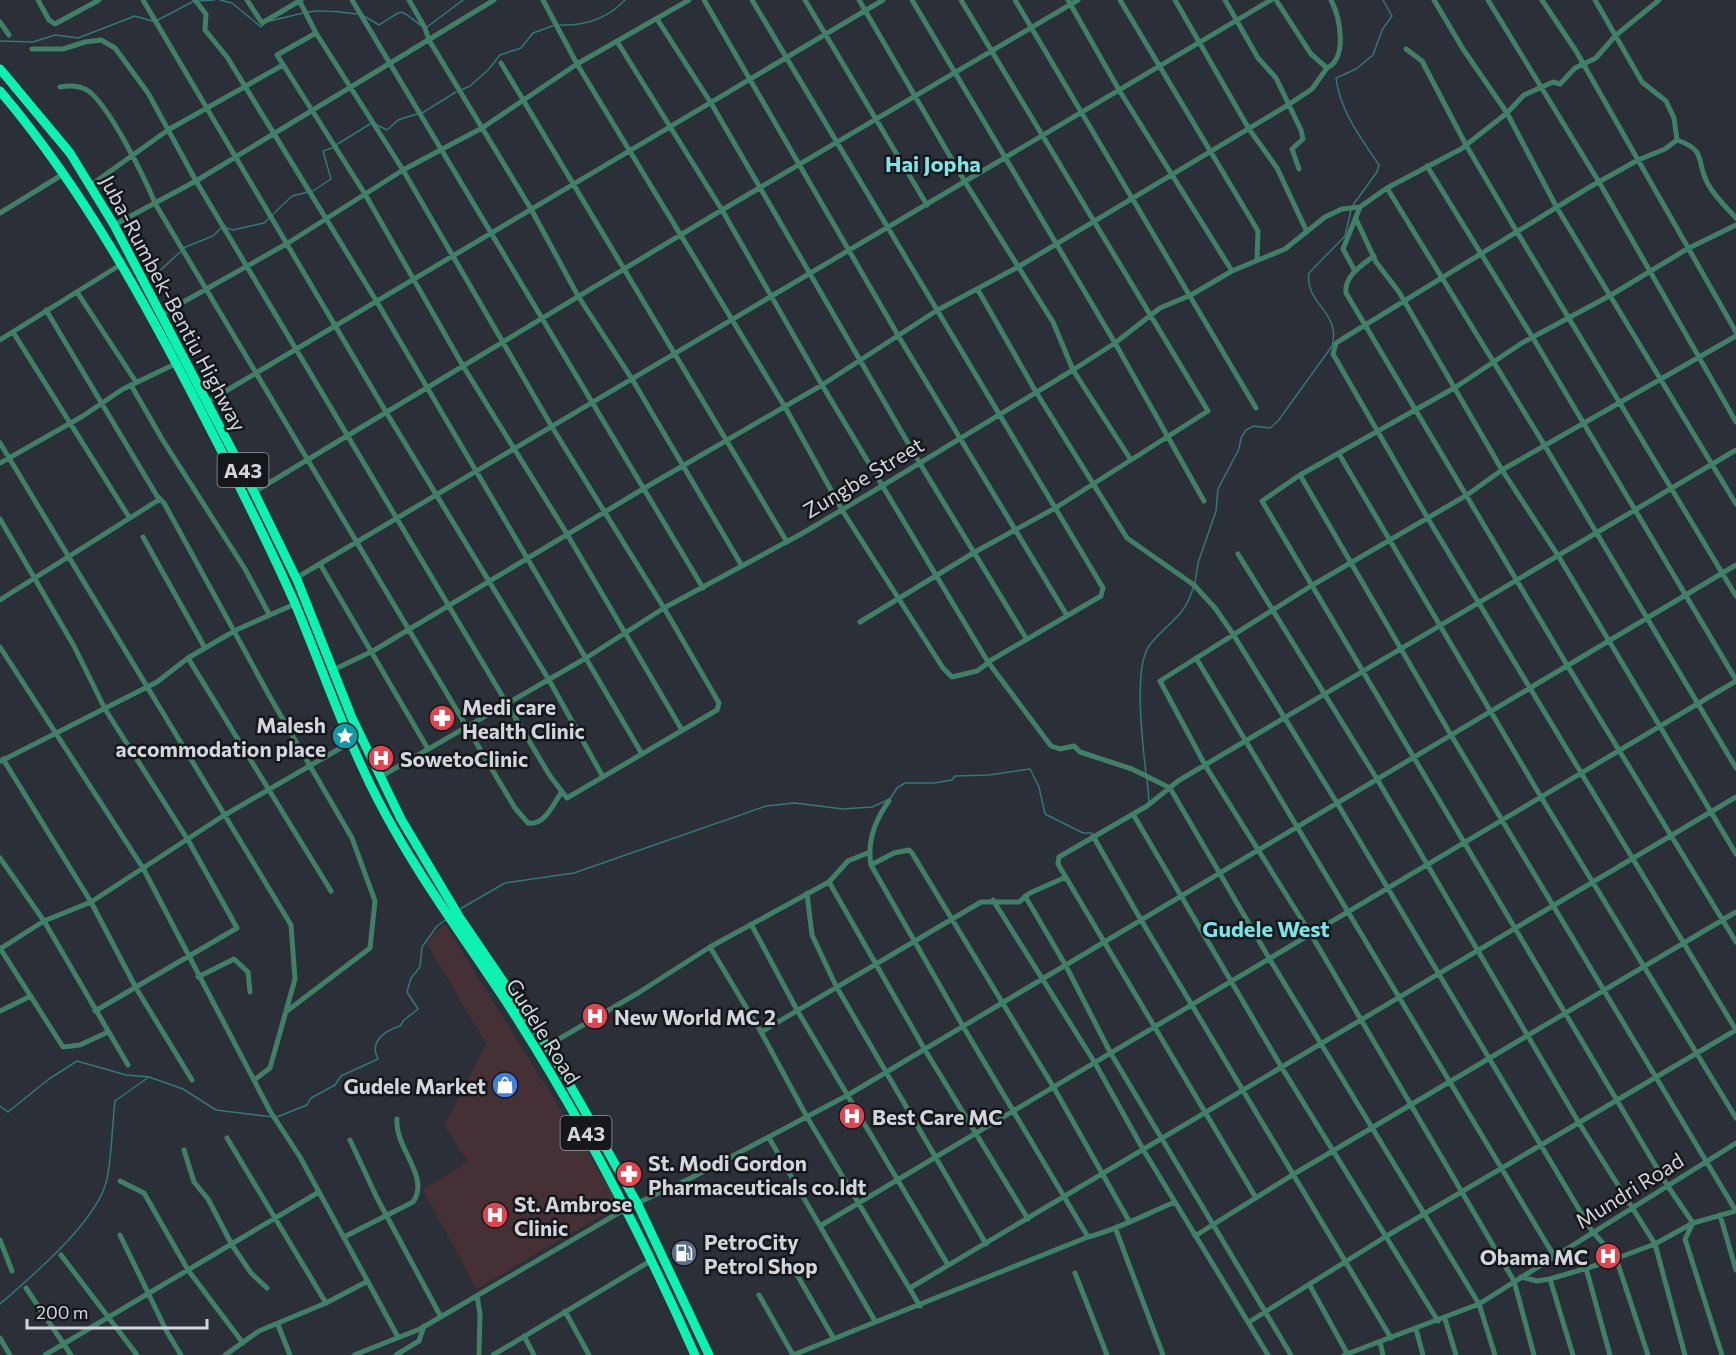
<svg xmlns="http://www.w3.org/2000/svg" width="1736" height="1355" font-family="Commissioner,sans-serif">
<rect width="100%" height="100%" fill="#2b2f38"/>
<path fill="#443035" d="M 445,924 L 620,1205 L 476,1289 L 423,1189 L 468,1162 L 444,1126 L 486,1044 L 426,942 Z"/>
<g fill="none" stroke-linecap="round" stroke-linejoin="round">
<path stroke="#317879" stroke-width="1.5" d="M 220,0 L 232,3 L 261,27 L 263,25
M 199,1 L 214,0
M 308,12 C 324,9 342,13 359,14
M 364,16 L 379,25 C 407,8 396,7 423,27
M 156,21 L 194,1
M 270,21 L 303,13
M 560,25 C 586,26 607,19 625,0
M 427,27 L 463,0
M 0,41 L 33,42 L 55,35 L 78,38 L 135,16 L 152,21
M 461,90 L 470,86 L 489,69 L 500,55 L 521,48 L 533,33 L 555,25
M 422,113 L 456,92
M 377,125 L 387,130 L 398,120 L 417,114
M 336,145 L 370,124
M 313,191 L 331,179 L 323,151 L 332,148
M 1353,205 L 1377,172 L 1379,165 C 1361,138 1340,111 1336,78 L 1356,69 L 1373,55 L 1382,30 L 1392,16 L 1383,0
M 227,228 L 233,230 L 264,223 L 292,196 L 308,192
M 183,248 L 213,236 L 222,227
M 152,278 L 180,252
M 1195,583 L 1198,563 L 1216,511 L 1218,489 L 1239,449 L 1241,438 L 1246,430 L 1254,426 L 1270,428 L 1278,421 L 1332,346 C 1342,312 1304,304 1309,273 L 1345,236 L 1351,210
M 1146,774 C 1143,746 1133,669 1149,646 C 1165,624 1185,618 1193,588
M 1147,779 L 1149,801
M 460,909 L 505,883 L 574,873 L 766,806 L 795,803 L 843,809 L 872,807 L 890,799 L 897,788 L 905,783 L 934,783 L 952,780 L 955,776 L 989,775 L 1030,769 L 1039,787 L 1045,814 L 1083,833 L 1092,833
M 0,1106 L 8,1112 L 49,1079 L 77,1061 L 126,1075 L 149,1077 L 183,1089 L 216,1110 L 273,1117
M 277,1117 L 307,1105 L 311,1098 L 335,1085 L 341,1076 L 378,1059 C 369,1042 384,1031 400,1026 L 404,1020 L 418,1009 L 407,992 L 411,978 L 420,967 L 422,947 L 437,926 L 447,919
M 0,1304 C 32,1276 98,1221 107,1179 C 112,1154 112,1126 115,1101 L 149,1077"/>
<path stroke="#3f8066" stroke-width="5" d="M 38,0 L 49,20 L 55,24 L 99,0
M 143,0 L 386,412 L 549,680 L 603,777
M 195,0 L 206,14 L 205,30 L 227,57 L 377,302 L 642,754
M 247,0 L 262,23 L 301,0
M 352,0 L 703,588
M 409,0 L 425,28 L 429,40 L 531,209 L 578,296 L 632,379 L 742,566
M 543,0 L 577,64 L 785,407 L 842,510 L 943,668 L 952,677 L 977,671 L 988,663
M 704,0 L 899,337 L 1066,614
M 752,0 L 1103,588 L 1101,596 L 988,662
M 805,0 L 927,205
M 859,0 L 965,182 L 1053,322 L 1073,370 L 1131,460
M 912,0 L 1115,343 L 1204,501
M 1015,0 L 1256,408
M 1068,0 L 1119,90 L 1232,271
M 1120,0 L 1258,231 L 1257,260
M 1175,0 L 1249,129 L 1277,168 L 1307,232
M 1225,0 L 1258,58 L 1276,78 L 1301,130 L 1303,139 L 1292,149 L 1299,169
M 1276,0 L 1311,54 L 1327,68 C 1348,58 1340,17 1331,0
M 1434,0 L 1463,49 L 1507,113 L 1557,208 L 1736,504
M 1488,0 L 1599,182 L 1736,422
M 1542,0 L 1576,51 L 1736,332
M 1595,0 L 1642,82 L 1666,101 L 1674,118 L 1677,140
M 657,19 L 711,103 L 919,462 L 1026,638
M 0,22 L 9,35
M 316,33 L 277,55 L 365,194 L 463,366 L 567,534 L 682,730
M 618,43 L 722,210 L 822,385 L 988,662 L 1051,746 L 1060,749 L 1074,746 L 1080,752 L 1132,769 L 1170,788 L 1269,958 L 1479,1304 L 1495,1355
M 32,49 L 63,49 L 85,42 L 101,40 L 115,48 L 148,93 L 196,181 L 550,776 L 567,798 L 717,710 L 719,703 L 664,608 L 552,427 L 403,170 L 316,33 L 299,0
M 1406,49 L 1422,61 L 1466,145 L 1517,232 L 1736,596
M 501,63 L 787,542
M 60,87 C 70,85 78,85 87,90 C 109,104 145,179 156,205 L 515,808 L 528,823 C 544,826 553,805 561,793
M 1427,166 L 1533,338 L 1736,680
M 91,185 L 168,130 L 283,65
M 1387,188 L 1545,446 L 1736,768
M 0,213 L 65,173
M 1736,218 C 1726,207 1715,197 1708,184 C 1695,160 1708,151 1677,140 L 1665,149 L 1638,160 L 1588,188 L 1344,338 L 1336,343 L 1333,354 L 1427,517 L 1736,1030
M 1356,219 L 1376,262 L 1399,292 L 1502,470 L 1559,557 L 1736,854
M 114,225 L 196,181 L 494,0
M 1374,256 C 1362,265 1344,276 1346,293 L 1567,665 L 1736,942
M 1355,271 L 1343,249 L 1360,207 L 1387,188 L 1461,149 L 1507,113 L 1524,95 L 1553,82 L 1560,84 L 1575,68 L 1596,58 L 1615,36 L 1659,0
M 978,290 L 1036,392 L 1127,538 L 1194,585 L 1215,608 L 1233,634 L 1337,803 L 1592,1231 L 1616,1258 L 1648,1355
M 77,292 L 136,382
M 46,310 L 157,496 L 164,503 L 270,697 L 352,838 L 375,901 L 370,948 L 287,1011
M 162,314 L 288,243 L 403,170 L 482,128 L 577,64 L 689,0
M 13,332 L 129,517
M 0,340 L 120,265
M 131,385 L 162,439 L 245,569 L 269,614
M 209,401 L 883,0
M 0,443 L 291,925 L 295,979 L 270,1068 L 254,1080
M 1339,454 L 1541,797 L 1736,1118
M 0,463 L 83,416 L 123,389 L 177,363
M 1300,475 L 1451,735 L 1736,1211 L 1693,1223 L 1655,1244 L 1604,1263 L 1550,1279 L 1537,1281 L 1521,1277
M 254,492 L 722,210 L 1078,0
M 0,519 L 74,646 L 105,709 L 188,840 L 237,928 L 95,1011
M 143,537 L 205,648
M 1238,554 L 1377,779 L 1579,1123 L 1655,1244 L 1685,1355
M 320,564 L 428,749
M 296,578 L 1271,0
M 0,600 L 160,499
M 860,622 L 975,552 L 1057,507 L 1208,411 L 961,0
M 0,647 L 143,868 L 270,1111 L 300,1157 L 398,1337
M 188,658 L 331,891
M 1196,658 L 1554,1256
M 333,670 L 373,651 L 643,489 L 822,385 L 936,311 L 1018,267 L 1288,105 L 1312,89 L 1327,68
M 3,759 L 91,902 L 136,988 L 192,1080
M 1,761 L 157,682 L 188,658 L 236,630 L 295,604
M 380,777 L 586,658 L 664,608 L 803,533 L 882,486 L 1073,370 L 1115,343 L 1160,308 L 1191,295 L 1232,271 L 1285,249 L 1325,217 L 1342,209 L 1360,207
M 889,801 C 875,820 867,842 871,865 L 964,1028 L 1088,1237
M 1133,814 L 1282,1068 L 1438,1321
M 1093,836 L 1141,920 L 1391,1338
M 0,858 L 44,921 L 128,1065
M 871,865 L 894,853 L 909,850 L 912,853 L 1054,1088 L 1129,1221
M 829,882 L 925,1050 L 1028,1219
M 807,893 L 812,935 L 836,986 L 986,1244
M 1025,896 L 1066,966 L 1110,1052 L 1291,1355
M 993,900 L 1095,1063 L 1144,1151 L 1268,1355
M 751,924 L 797,1010 L 948,1265
M 710,947 L 761,1032 L 807,1117 L 920,1306
M 0,948 L 63,1047 L 80,1045 L 108,1032
M 0,949 L 44,921 L 91,902 L 223,816 L 351,742
M 198,977 L 234,959 L 248,972 L 250,992
M 0,1011 L 31,996
M 761,1032 L 981,902 L 1019,902 L 1030,893 L 1066,877
M 547,1046 L 638,993 L 710,947 L 829,882 L 848,861 L 870,852
M 227,1138 L 326,1303
M 769,1138 L 875,1321
M 350,1140 L 377,1198 L 441,1317
M 184,1150 L 194,1182 L 208,1199 L 232,1245 L 251,1273 L 267,1288
M 120,1181 L 144,1193 L 188,1270 L 243,1343
M 1256,1198 L 1058,864 L 1059,857 L 1147,806 L 1178,781 L 1205,765 L 1736,450
M 1720,1215 L 1736,1270
M 820,1226 L 1736,681
M 1116,1230 L 1163,1355
M 120,1235 L 167,1332 L 181,1355
M 1195,1236 L 1294,1174 L 1736,912
M 344,1237 L 413,1202 C 431,1177 394,1147 397,1119
M 0,1240 L 12,1271
M 61,1255 L 137,1355
M 1586,1268 L 1610,1355
M 796,1273 L 834,1339
M 1075,1273 L 1107,1355
M 1550,1279 L 1573,1355
M 1309,1284 L 1348,1355
M 26,1288 L 71,1355
M 910,1288 L 1736,797
M 759,1295 L 793,1355
M 477,1296 L 480,1314 L 479,1355
M 565,1311 L 589,1355
M 1445,1319 L 1456,1355
M 1249,1322 L 1385,1237 L 1736,1030
M 278,1325 L 290,1355
M 1416,1329 L 1423,1355
M 524,1336 L 534,1355
M 0,1338 L 10,1355
M 1380,1342 L 1383,1355
M 45,1355 L 319,1192
M 225,1355 L 259,1331 L 326,1303 L 368,1281
M 354,1355 L 420,1329 L 627,1208 L 691,1178 L 848,1095 L 1736,565
M 396,1355 L 419,1341 L 424,1326
M 493,1355 L 652,1260
M 793,1355 L 1088,1237 C 1119,1229 1146,1214 1175,1202
M 1344,1355 L 1479,1304 L 1736,1143
M 1534,1355 L 1514,1281 L 1312,936 L 1205,765 L 1160,681 L 1311,586 L 1467,495 L 1502,470 L 1736,336
M 1722,1355 L 1685,1239 L 1693,1223 L 1667,1185 L 1262,501 L 1300,475 L 1456,387 L 1522,343 L 1611,295 L 1687,249 L 1736,225"/>
<path stroke="#0df1b1" stroke-width="9" d="M 0,69 L 70,153 L 114,225 L 255,494 L 298,582 L 352,718 L 401,819 L 460,918 L 551,1052 L 598,1134 L 637,1203 L 709,1355
M 0,91 C 83,189 145,302 204,417 C 236,479 268,542 296,606 C 323,671 346,738 378,800 C 416,874 466,940 511,1009 C 582,1120 642,1235 695,1355"/>
</g>
<defs>
<symbol id="pharmacy-disc" viewBox="-11 -11 22 22"><circle r="9.5" fill="#e0444e" stroke="#15171b"/><path d="M-2-6h4v4h4v4h-4v4h-4v-4h-4v-4h4Z" fill="#fff"/></symbol>
<symbol id="sight-disc" viewBox="-11 -11 22 22"><circle r="9.5" fill="#0f9aa8" stroke="#15171b"/><path d="M0-6L1.8-2.2L6-1.7L2.9 1.2L3.7 5.4L0 3.3L-3.7 5.4L-2.9 1.2L-6-1.7L-1.8-2.2Z" fill="#fff"/></symbol>
<symbol id="hospital-disc" viewBox="-11 -11 22 22"><circle r="9.5" fill="#e0444e" stroke="#15171b"/><path d="M-5-5h3v3.5h4V-5h3V5h-3V1.5h-4V5h-3Z" fill="#fff"/></symbol>
<symbol id="shop-disc" viewBox="-11 -11 22 22"><circle r="9.5" fill="#3f7fe0" stroke="#15171b"/><path d="M-5-2.5h2.3a2.7 3.5 0 0 1 5.4 0H5L5.5 6h-11ZM-1.5-2.5h3a1.5 2.3 0 0 0-3 0Z" fill="#fff"/></symbol>
<symbol id="fuel-disc" viewBox="-11 -11 22 22"><circle r="9.5" fill="#5c6f8a" stroke="#15171b"/><path d="M-5.5-6h7V0h2V4h1.3V-2.5L3-4.5l.8-.8L6-3V5H2.5V1h-1V6h-7ZM-4.2-4.7v3.2H.2V-4.7Z" fill="#fff"/></symbol>
</defs>
<g fill-rule="evenodd">
<use href="#pharmacy-disc" x="427" y="703" width="30" height="30"/>
<use href="#sight-disc" x="330" y="721" width="30" height="30"/>
<use href="#hospital-disc" x="366" y="743" width="30" height="30"/>
<use href="#hospital-disc" x="580" y="1001" width="30" height="30"/>
<use href="#shop-disc" x="490" y="1070" width="30" height="30"/>
<use href="#hospital-disc" x="837" y="1101" width="30" height="30"/>
<use href="#pharmacy-disc" x="614" y="1159" width="30" height="30"/>
<use href="#hospital-disc" x="480" y="1200" width="30" height="30"/>
<use href="#fuel-disc" x="669" y="1238" width="30" height="30"/>
<use href="#hospital-disc" x="1593" y="1241" width="30" height="30"/>
</g>
<g text-anchor="middle" dominant-baseline="central" stroke-width="5" stroke-linejoin="round" paint-order="stroke">
<g fill="#15171b" stroke="#999ca1" stroke-width="1.5">
<rect x="217.5" y="453" width="51" height="34" rx="4.5"/>
<rect x="560.5" y="1116" width="51" height="34" rx="4.5"/>
</g>
<g font-size="20" font-weight="bold" fill="#d2d5db">
<text x="243" y="470">A43</text>
<text x="586" y="1133">A43</text>
</g>
<g font-size="21" fill="#d2d5db" stroke="#15171b">
<text transform="translate(174 303) rotate(62)">Juba-Rumbek-Bentiu Highway</text>
<text transform="translate(863 477) rotate(-31)">Zungbe Street</text>
<text transform="translate(544 1031) rotate(58)">Gudele Road</text>
<text transform="translate(1629 1190) rotate(-32)">Mundri Road</text>
</g>
<g font-size="21" font-weight="bold" fill="#d2d5db" stroke="#15171b" text-anchor="start">
<text x="462" y="706">Medi care<tspan x="462" dy="24">Health Clinic</tspan></text>
<text x="326" y="724" text-anchor="end">Malesh<tspan x="326" dy="24">accommodation place</tspan></text>
<text x="400" y="758">SowetoClinic</text>
<text x="614" y="1016">New World MC 2</text>
<text x="486" y="1085" text-anchor="end">Gudele Market</text>
<text x="872" y="1116">Best Care MC</text>
<text x="648" y="1162">St. Modi Gordon<tspan x="648" dy="24">Pharmaceuticals co.ldt</tspan></text>
<text x="514" y="1203">St. Ambrose<tspan x="514" dy="24">Clinic</tspan></text>
<text x="704" y="1241">PetroCity<tspan x="704" dy="24">Petrol Shop</tspan></text>
<text x="1588" y="1256" text-anchor="end">Obama MC</text>
</g>
<g font-size="22" font-weight="bold" fill="#7ae6ea" stroke="#15171b">
<text x="933" y="163">Hai Jopha</text>
<text x="1266" y="928">Gudele West</text>
</g>
</g>
<path d="M27 1319v9h180v-9" fill="none" stroke="#d2d5db" stroke-width="3"/>
<text x="36" y="1319" font-size="18" fill="#d2d5db" stroke="#15171b" stroke-width="4.5" paint-order="stroke">200 m</text>
</svg>
